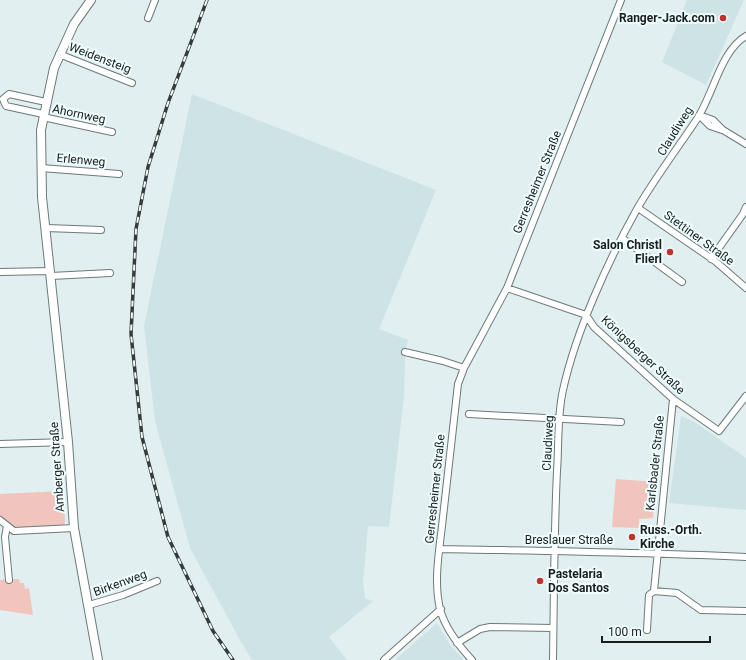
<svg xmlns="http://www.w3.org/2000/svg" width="746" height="660" font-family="Roboto,sans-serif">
<rect width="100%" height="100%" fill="#e2eff1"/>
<path fill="#cde3e5" d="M 687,0 L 744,0 L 706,85 L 662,62 Z
M 192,94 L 436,190 L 379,329 L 408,340 L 405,352 L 404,396 L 389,527 L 368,526 L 363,583 L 365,598 L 373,601 L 329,637 L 347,660 L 252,660 L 241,642 L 190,548 L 155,421 L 144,326 Z
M 681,416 L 693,421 L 746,458 L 746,510 L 669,503 Z
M 437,623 L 451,646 L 464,660 L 395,660 Z"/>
<path fill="#f2c4be" d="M 616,479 L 656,482 L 653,518 L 639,519 L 639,528 L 612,527 Z
M 63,491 L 65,522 L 64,526 L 14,529 L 0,518 L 0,494 Z
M 19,579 L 20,583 L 24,583 L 25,589 L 29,588 L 33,615 L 0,610 L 0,580 Z"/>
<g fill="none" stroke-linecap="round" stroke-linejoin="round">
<defs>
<path id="minor" d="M 148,18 L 155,0
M 59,54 L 132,83
M 43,114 L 6,106 L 3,99 L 9,94 L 46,102
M 699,115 L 713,120 L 723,130 L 746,144
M 700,116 L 710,126 L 722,130
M 43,117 L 112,132
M 41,168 L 119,174
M 638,208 L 715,261 L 746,288
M 46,228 L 101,230
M 622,238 L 682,282
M 711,259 L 743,214 L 746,207
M 0,272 L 50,271
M 51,276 L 110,273
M 507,288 L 586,315 L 594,327 L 673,399 L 719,431 L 746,396
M 405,352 L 443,361 L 464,368
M 469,414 L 621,422
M 0,444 L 68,442
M 0,520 L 14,531 L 74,528
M 7,526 L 5,537 L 9,580
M 440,549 C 542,551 644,552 746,557
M 654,591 L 677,593 L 701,610 L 746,611
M 89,605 L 123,595 L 157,581
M 647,630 L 649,595 L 654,591 L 673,399
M 457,643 L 480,629 L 490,627 L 553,628
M 384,660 L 441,609
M 472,660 C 459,646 445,628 440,609 C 433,579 440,547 443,517 C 448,473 453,428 458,384 L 464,368 L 507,288 L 621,0
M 553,660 C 554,597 554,534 557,471 C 559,444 557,416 563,390 C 576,331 608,261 637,209 C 655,178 677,149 697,119 C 713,95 721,50 746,36"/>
<path id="tertiary" d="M 91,0 L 74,24 L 54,68 L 41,130 L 42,197 L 68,442 L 74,528 L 98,660"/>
</defs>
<use href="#minor" stroke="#6d797a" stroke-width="8"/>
<use href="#tertiary" stroke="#6d797a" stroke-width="10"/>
<use href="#minor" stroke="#fff" stroke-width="6"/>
<use href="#tertiary" stroke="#fff" stroke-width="8"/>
<defs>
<path id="rail" d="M 207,0 L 168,103 L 148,167 L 136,229 L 131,334 L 142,437 L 168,537 L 213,631 L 233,660"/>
</defs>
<use href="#rail" stroke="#363c3d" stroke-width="3.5"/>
<use href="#rail" stroke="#f0fdfe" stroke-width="2" stroke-dasharray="6" stroke-linecap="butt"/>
</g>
<g fill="#c0322b" stroke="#f0fdfe" stroke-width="1.5">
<circle cx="723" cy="18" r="4"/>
<circle cx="670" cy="252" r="4"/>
<circle cx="632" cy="537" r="4"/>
<circle cx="540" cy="581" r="4"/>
</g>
<g text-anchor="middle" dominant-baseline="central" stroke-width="4" stroke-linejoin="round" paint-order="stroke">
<g font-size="12" font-weight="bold" fill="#181d1d" stroke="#f0fdfe" text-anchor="end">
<text x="715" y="18">Ranger-Jack.com</text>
<text x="662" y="245">Salon Christl<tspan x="662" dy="14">Flierl</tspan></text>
<text x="640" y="530" text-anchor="start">Russ.-Orth.<tspan x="640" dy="14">Kirche</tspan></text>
<text x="548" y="574" text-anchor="start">Pastelaria<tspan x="548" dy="14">Dos Santos</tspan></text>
</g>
<g font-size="12" fill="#181d1d" stroke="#f0fdfe">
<text transform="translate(100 58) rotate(21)">Weidensteig</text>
<text transform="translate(79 114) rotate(12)">Ahornweg</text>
<text transform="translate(675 131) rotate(-58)">Claudiweg</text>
<text transform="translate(81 160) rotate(5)">Erlenweg</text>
<text transform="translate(537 182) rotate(-68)">Gerresheimer Straße</text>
<text transform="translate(699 238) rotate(36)">Stettiner Straße</text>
<text transform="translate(643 355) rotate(43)">Königsberger Straße</text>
<text transform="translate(548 443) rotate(-87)">Claudiweg</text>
<text transform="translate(655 463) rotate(-84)">Karlsbader Straße</text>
<text transform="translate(57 467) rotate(-94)">Amberger Straße</text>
<text transform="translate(435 489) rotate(-84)">Gerresheimer Straße</text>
<text x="569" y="540">Breslauer Straße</text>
<text transform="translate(120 583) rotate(-20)">Birkenweg</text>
</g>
</g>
<path d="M602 636v6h108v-6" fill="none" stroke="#181d1d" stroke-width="2"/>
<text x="608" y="636" font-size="12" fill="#181d1d" stroke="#f0fdfe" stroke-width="3" paint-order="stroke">100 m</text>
</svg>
